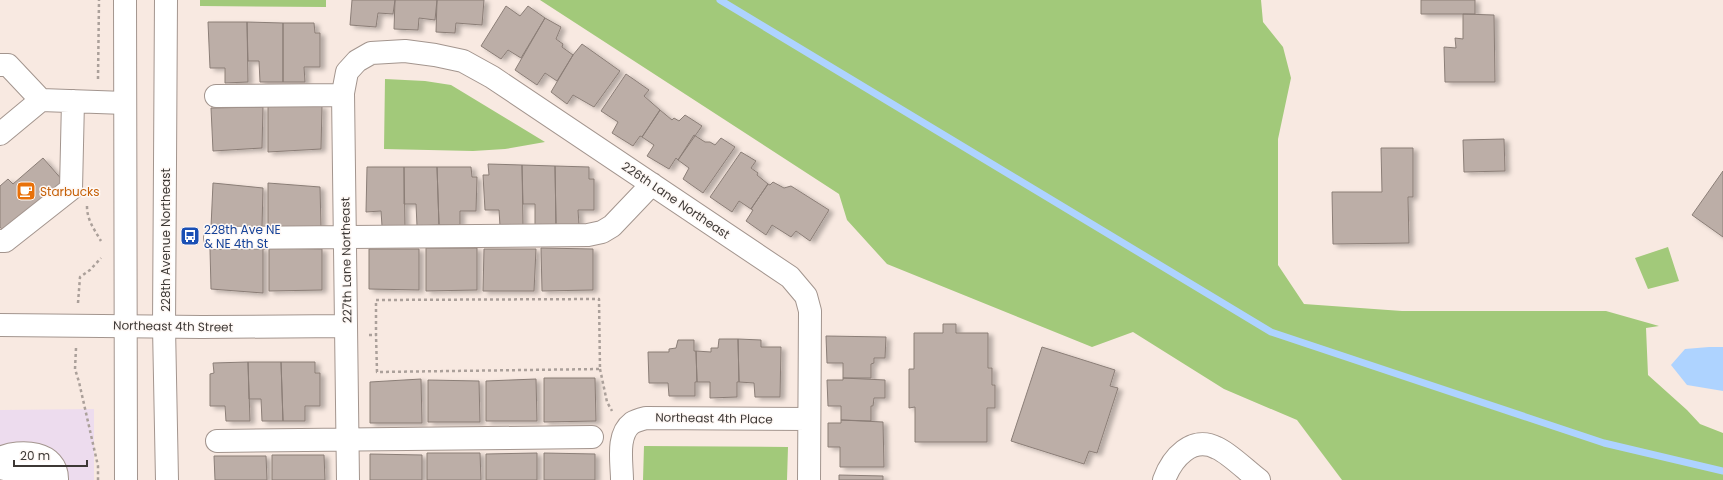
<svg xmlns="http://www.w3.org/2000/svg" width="1723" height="480" font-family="Poppins,sans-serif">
<defs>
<filter id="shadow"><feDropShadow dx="4.5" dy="2.5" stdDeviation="2" flood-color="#0004"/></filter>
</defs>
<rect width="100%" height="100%" fill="#f8e9e1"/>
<path fill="#eddcee" d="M 94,409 L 94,480 L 0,480 L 0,410 Z"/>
<path fill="#a2c97a" d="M 200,0 L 326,0 L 326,7 L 200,6 Z
M 540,0 L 1261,0 L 1263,22 L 1283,47 L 1291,78 L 1278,139 L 1278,265 L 1304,304 L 1402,311 L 1606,311 L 1659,326 L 1646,328 L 1648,375 L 1687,410 L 1700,424 L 1723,433 L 1723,480 L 1342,480 L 1297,420 L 1224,389 L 1133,332 L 1092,347 L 887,264 L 847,220 L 839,194 Z
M 385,79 L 425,81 L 451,85 L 545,142 L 505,149 L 473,151 L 384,149 Z
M 1668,247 L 1679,281 L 1648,289 L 1635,258 Z
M 644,446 L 788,447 L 787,480 L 643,480 Z"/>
<path fill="#aed3ff" d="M 1709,347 L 1723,347 L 1723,391 L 1687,385 L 1671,365 L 1685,349 Z"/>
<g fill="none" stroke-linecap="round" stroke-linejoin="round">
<path stroke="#aed3ff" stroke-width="7" d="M 720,0 L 1271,332 L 1604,443 L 1723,471"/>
</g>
<path fill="#bcaea7" stroke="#8b7e77" filter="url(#shadow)" d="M 352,0 L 395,0 L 393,14 L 378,13 L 376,27 L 350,25 Z
M 395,0 L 437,0 L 435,20 L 419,18 L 418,30 L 394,29 Z
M 437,0 L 484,0 L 482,25 L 456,23 L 455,33 L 436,32 Z
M 1421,0 L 1475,0 L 1475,14 L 1421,14 Z
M 506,6 L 520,16 L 528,6 L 545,18 L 521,58 L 508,50 L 501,59 L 481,46 Z
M 1463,14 L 1494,15 L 1495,82 L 1445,82 L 1444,47 L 1456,48 L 1455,38 L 1463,39 Z
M 545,18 L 561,27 L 556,39 L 563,44 L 562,47 L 573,55 L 557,81 L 545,73 L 537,85 L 515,70 Z
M 208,22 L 247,22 L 248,82 L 225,83 L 225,68 L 210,68 Z
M 247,22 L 283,23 L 283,82 L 260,82 L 259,61 L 248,61 Z
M 283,23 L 314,23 L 315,33 L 320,33 L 320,67 L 304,67 L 305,82 L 283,82 Z
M 582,44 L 620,71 L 594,107 L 573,95 L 567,104 L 551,92 L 573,55 Z
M 626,74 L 649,90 L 644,96 L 660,110 L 642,137 L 640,136 L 633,146 L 612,133 L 618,122 L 601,111 Z
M 268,106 L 322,106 L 321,149 L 268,152 Z
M 263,107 L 262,148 L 213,151 L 211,108 Z
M 660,110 L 672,120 L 674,118 L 679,121 L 685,115 L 702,126 L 678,160 L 676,158 L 669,169 L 647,156 L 654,145 L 642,137 Z
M 694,135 L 705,142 L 710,142 L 715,145 L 721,138 L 735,147 L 703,193 L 683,179 L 689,168 L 678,160 Z
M 1504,139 L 1505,171 L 1464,172 L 1463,140 Z
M 1381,148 L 1413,148 L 1413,197 L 1408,197 L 1409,243 L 1333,244 L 1332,192 L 1382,192 Z
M 741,152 L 756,161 L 751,168 L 758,173 L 757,175 L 768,184 L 751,209 L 739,201 L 732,212 L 710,197 Z
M 43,158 L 64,182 L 3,231 L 0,227 L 0,186 L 8,179 L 13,184 Z
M 488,164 L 522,165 L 523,225 L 500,226 L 499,210 L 485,210 L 483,175 L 489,175 Z
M 522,165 L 555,166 L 556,225 L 535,225 L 535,204 L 523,204 Z
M 555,166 L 589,167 L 589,179 L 594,179 L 594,210 L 578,210 L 579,225 L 556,225 Z
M 367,167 L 404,167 L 405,226 L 382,226 L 381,211 L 366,212 Z
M 404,167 L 437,167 L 439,225 L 417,226 L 416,204 L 404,204 Z
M 437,167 L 471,167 L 472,177 L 477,177 L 476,211 L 460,211 L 460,225 L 439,225 Z
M 1723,171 L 1723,237 L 1692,215 Z
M 773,182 L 784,188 L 791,186 L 829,210 L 810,241 L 796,231 L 791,237 L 772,225 L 766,235 L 746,221 L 753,210 L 751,209 L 768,184 L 770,185 Z
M 213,183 L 263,188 L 262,227 L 211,227 Z
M 268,183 L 320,187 L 321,227 L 268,227 Z
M 263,248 L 263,293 L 211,289 L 210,249 Z
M 269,248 L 322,249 L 322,290 L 269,291 Z
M 426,248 L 477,248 L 477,290 L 426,291 Z
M 541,248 L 593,249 L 593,290 L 542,291 Z
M 369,249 L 419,249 L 419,290 L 369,289 Z
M 484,249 L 536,249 L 534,291 L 483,291 Z
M 943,324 L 956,324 L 956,333 L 988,333 L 988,368 L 992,368 L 992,385 L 995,385 L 995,408 L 987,408 L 987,442 L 915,442 L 915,407 L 909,408 L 909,369 L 914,369 L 914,333 L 943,333 Z
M 826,336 L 886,337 L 885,358 L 874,358 L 874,363 L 871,364 L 871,378 L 843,378 L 843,363 L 827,363 Z
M 719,339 L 738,339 L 739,382 L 737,382 L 737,397 L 710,398 L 710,382 L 697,382 L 696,351 L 711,352 L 711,348 L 718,348 Z
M 738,339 L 761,340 L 761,347 L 781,347 L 780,397 L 755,397 L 754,383 L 739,382 Z
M 678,340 L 694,340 L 694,351 L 696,351 L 697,382 L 695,382 L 695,396 L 669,396 L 668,383 L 649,383 L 648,352 L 669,352 L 669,349 L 676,348 Z
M 1042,347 L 1115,370 L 1110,386 L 1118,388 L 1097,453 L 1089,451 L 1084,464 L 1011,441 Z
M 248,362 L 250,421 L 226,421 L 225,406 L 210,406 L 210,374 L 214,373 L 213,363 Z
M 248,362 L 281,362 L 283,421 L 262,421 L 261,399 L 249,399 Z
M 281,362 L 315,362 L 315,373 L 320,373 L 320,406 L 305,406 L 305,421 L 283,421 Z
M 544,378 L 595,378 L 596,421 L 544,422 Z
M 843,378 L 885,380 L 885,398 L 874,398 L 873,406 L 871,406 L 871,421 L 841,420 L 841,406 L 828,406 L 827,380 L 843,380 Z
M 421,379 L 422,423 L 370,423 L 370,382 Z
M 536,379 L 537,421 L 486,421 L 486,381 Z
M 428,380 L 479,381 L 480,422 L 428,422 Z
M 841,420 L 883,422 L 884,467 L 840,467 L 840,447 L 828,447 L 828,423 L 841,423 Z
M 427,453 L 480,453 L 481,480 L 427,480 Z
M 537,453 L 537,480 L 486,480 L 486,454 Z
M 544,453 L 595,454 L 595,480 L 544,480 Z
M 370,454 L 422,455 L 422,480 L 370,480 Z
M 272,455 L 324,455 L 325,480 L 272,480 Z
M 214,456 L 266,456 L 267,480 L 215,480 Z
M 839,475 L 883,476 L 883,480 L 839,480 Z"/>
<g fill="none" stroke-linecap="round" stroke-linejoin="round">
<defs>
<path id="minor" d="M 0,65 L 8,65 L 41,100
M 216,96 L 343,95
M 0,134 L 41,100 L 125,103
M 215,238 L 588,235 L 602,232 L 612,226 L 652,184
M 0,241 L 5,241 L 71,189 L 73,101
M 0,325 L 202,327 L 346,326
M 217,441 L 592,437
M 0,458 C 20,449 58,451 57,480
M 0,468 L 14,471 L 32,472 L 36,480
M 348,480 L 343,93 L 347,72 L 357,61 L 371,53 L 405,51 L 435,55 L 463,61 L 492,77 L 790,277 L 806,296 L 810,311 L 809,480
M 622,480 C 622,463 616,435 632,423 C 635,421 642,419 646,418 L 809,419
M 1164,480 C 1172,458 1192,435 1217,448 C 1229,453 1248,472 1259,480"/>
<path id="major" d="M 125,0 L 126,480
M 166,0 L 164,327 L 167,480"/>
</defs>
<use href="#minor" stroke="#a3958e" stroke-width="24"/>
<use href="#major" stroke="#a3958e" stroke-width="24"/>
<path stroke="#aba09a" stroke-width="2.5" stroke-dasharray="3 3" stroke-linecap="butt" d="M 98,79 L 99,0
M 87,206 C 87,220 94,229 101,241
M 78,303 L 80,277 L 90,270 L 101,258
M 369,335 L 376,335 L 376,300 L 599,299 L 600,369 L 377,372 L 376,335
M 76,348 L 75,369 L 79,382 L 98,466 L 98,480
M 600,369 L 607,402 L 612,411"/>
<use href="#minor" stroke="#fff" stroke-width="22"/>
<use href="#major" stroke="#fff" stroke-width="22"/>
</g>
<defs>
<symbol id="cafe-square" viewBox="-11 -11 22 22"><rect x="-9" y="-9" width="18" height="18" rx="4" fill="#e8710a" stroke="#fef8f5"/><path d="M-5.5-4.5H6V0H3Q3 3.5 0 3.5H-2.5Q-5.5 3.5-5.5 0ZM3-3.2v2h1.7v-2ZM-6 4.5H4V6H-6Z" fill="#fff"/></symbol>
<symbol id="bus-square" viewBox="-11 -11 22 22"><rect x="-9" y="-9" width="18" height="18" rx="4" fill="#1a4fb4" stroke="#fef8f5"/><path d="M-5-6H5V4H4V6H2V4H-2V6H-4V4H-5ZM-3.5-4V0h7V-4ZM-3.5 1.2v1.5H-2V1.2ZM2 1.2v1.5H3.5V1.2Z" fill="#fff"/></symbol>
</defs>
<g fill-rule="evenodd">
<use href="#cafe-square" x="15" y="180" width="22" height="22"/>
<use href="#bus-square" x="179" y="225" width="22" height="22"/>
</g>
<g text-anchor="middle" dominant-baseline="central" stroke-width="3" stroke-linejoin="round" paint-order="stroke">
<g font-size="12" fill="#c56008" stroke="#fef8f5" text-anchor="start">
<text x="40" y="191">Starbucks</text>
</g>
<g font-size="12" fill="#3d3835" stroke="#fef8f5">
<text transform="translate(676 200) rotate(34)">226th Lane Northeast</text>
<text transform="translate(165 240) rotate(-90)">228th Avenue Northeast</text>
<text transform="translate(346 260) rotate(-91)">227th Lane Northeast</text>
<text transform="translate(173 326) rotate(1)">Northeast 4th Street</text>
<text transform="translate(714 418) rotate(1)">Northeast 4th Place</text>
</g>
<g font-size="12" fill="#164399" stroke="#fef8f5" text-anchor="start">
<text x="204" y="229">228th Ave NE<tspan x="204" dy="14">&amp; NE 4th St</tspan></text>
</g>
</g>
<path d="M14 460v6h73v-6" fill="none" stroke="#3d3835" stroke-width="2"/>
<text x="20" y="460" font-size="12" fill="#3d3835" stroke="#fef8f5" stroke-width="3" paint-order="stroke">20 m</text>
</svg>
